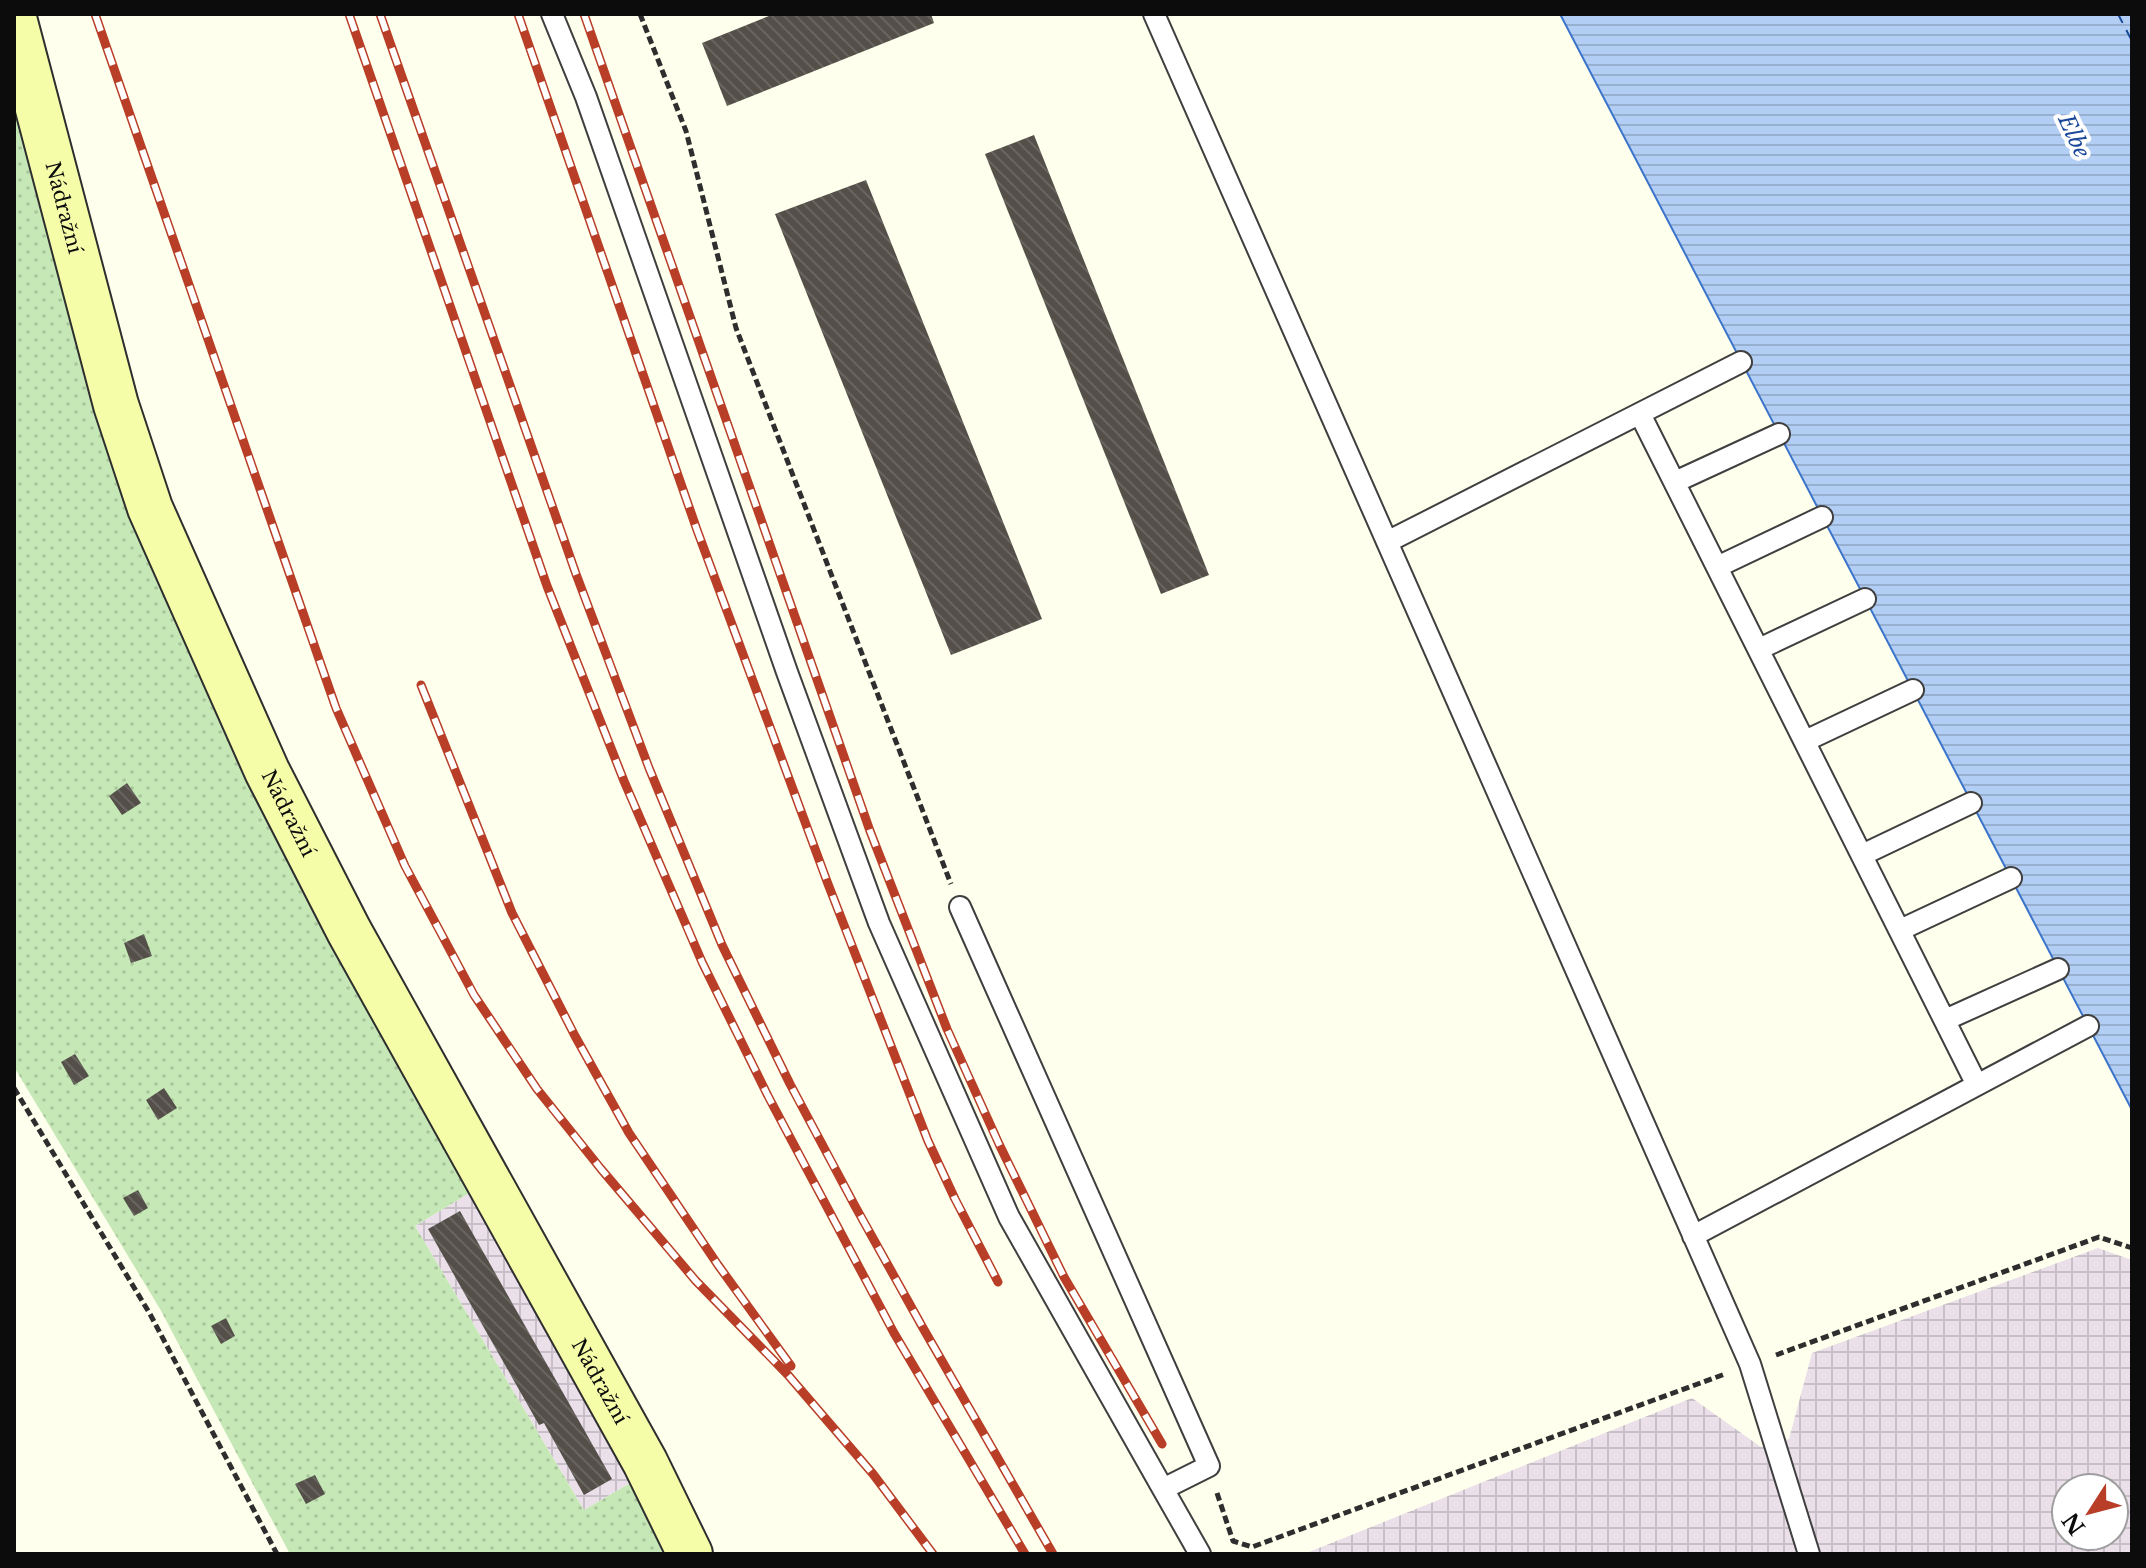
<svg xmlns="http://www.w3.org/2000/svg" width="2146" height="1568" font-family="'Libre Baskerville',serif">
<defs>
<pattern id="industrial-grid" width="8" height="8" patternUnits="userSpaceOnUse" patternTransform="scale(2)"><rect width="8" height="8" fill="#ebe0ea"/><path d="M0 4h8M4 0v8" fill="none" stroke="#c8bfc8"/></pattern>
<pattern id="garden-dots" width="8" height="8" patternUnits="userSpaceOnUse" patternTransform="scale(2)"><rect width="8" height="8" fill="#c6e8b7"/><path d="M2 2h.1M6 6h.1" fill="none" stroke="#a9c69c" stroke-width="1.8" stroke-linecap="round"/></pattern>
<pattern id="water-rules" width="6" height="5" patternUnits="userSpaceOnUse" patternTransform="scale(2)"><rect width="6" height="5" fill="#b2cef4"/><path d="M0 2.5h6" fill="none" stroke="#98b0d0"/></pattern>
<pattern id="building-back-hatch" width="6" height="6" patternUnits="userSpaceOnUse" patternTransform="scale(2)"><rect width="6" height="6" fill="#545049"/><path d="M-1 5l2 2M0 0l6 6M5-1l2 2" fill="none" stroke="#68645f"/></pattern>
</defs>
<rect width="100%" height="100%" fill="#feffec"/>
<path fill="url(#industrial-grid)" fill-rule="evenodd" d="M 471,1192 L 632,1482 L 584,1510 L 415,1226 Z
M 2098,1248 L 2132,1260 L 2132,1554 L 1304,1554 L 1692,1398 L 1761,1447 L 1789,1439 L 1812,1353 ZM 2066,1488 L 2114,1488 L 2114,1536 L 2066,1536 Z"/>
<path fill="url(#garden-dots)" d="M 14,93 L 97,410 L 471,1192 L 415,1226 L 584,1510 L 632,1482 L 668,1554 L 290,1554 L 160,1309 L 14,1067 Z"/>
<path fill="url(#water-rules)" stroke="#3b74ca" stroke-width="2" d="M 1560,14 L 2132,14 L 2132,1110 Z"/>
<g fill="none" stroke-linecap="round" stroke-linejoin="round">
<path stroke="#19489a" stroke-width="2" stroke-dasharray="10 8" stroke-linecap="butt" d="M 2118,14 L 2132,41"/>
</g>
<path fill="url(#building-back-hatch)" d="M 774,14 L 931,14 L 934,23 L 727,106 L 702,43 Z
M 1034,135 L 1209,575 L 1161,594 L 985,154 Z
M 866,180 L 1042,619 L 951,655 L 775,214 Z
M 127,783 L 141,803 L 122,815 L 109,796 Z
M 144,934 L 152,956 L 131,963 L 124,943 Z
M 75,1054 L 89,1076 L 74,1085 L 61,1062 Z
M 164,1088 L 177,1108 L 158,1120 L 146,1100 Z
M 138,1190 L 148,1208 L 134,1216 L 123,1198 Z
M 460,1211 L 612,1479 L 584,1495 L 544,1423 L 539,1425 L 428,1229 Z
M 226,1318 L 235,1336 L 221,1344 L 211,1326 Z
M 315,1475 L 325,1494 L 306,1504 L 295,1484 Z"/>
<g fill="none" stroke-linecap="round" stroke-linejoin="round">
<defs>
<path id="service" d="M 552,14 L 586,97 L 787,672 L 879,923 L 1009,1217 L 1163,1489 L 1209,1466 L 960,907
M 1154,14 L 1750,1364 L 1809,1554
M 1640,414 L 1977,1085
M 1675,482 L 1779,434
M 1387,542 L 1741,362
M 1717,567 L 1822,517
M 1759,649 L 1865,599
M 1805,741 L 1913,690
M 1862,855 L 1971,803
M 1900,930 L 2011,878
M 1945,1020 L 2058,969
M 1693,1236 L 2088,1026
M 1163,1489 L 1200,1554"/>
<g id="secondary">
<path id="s1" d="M 14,18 L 116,405 L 150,508 L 267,771 L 349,931 L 645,1462 L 690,1554"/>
</g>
</defs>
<use href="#service" stroke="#3f3f3f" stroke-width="24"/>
<use href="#secondary" stroke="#2e2e2e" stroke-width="48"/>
<path stroke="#2e2e2e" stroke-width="5" stroke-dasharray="8 4" stroke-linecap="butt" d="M 640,14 L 686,131 L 736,328 L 951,884
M 14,1088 L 150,1314 L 277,1554
M 1776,1355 L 2099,1237 L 2132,1248
M 1217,1493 L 1233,1541 L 1252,1547 L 1725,1374"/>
<use href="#service" stroke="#fff" stroke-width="20"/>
<use href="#secondary" stroke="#f5fda8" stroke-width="44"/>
<defs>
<path id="rail" d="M 95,14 L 336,708 L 405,866 L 474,995 L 537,1089 L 601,1169 L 696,1281 L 788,1375 L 873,1474 L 933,1554
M 349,14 L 547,586 L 624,781 L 702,962 L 768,1096 L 894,1333 L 1025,1554
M 380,14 L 576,574 L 649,768 L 722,945 L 790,1084 L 855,1206 L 923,1328 L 1053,1554
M 518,14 L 697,530 L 828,884 L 928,1141 L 955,1199 L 998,1282
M 584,14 L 870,831 L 947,1029 L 999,1144 L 1064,1277 L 1162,1444
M 421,685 L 512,913 L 575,1036 L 629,1133 L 718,1265 L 791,1366"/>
</defs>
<use href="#rail" stroke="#b83e28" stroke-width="9"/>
<use href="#rail" stroke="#fff" stroke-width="6" stroke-dasharray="18" stroke-linecap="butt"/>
</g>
<g text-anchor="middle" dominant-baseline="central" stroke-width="8" stroke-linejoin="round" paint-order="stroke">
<g font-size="20" fill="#0c0c0c" stroke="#fff">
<text stroke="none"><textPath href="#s1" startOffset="196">Nádražní</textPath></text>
<text stroke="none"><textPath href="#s1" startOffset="844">Nádražní</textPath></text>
<text stroke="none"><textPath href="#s1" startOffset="1492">Nádražní</textPath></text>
</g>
<g font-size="22" font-style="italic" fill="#19489a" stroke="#fff">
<text transform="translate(2074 136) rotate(65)">Elbe</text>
</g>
</g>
<rect width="2146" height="1568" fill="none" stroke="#0c0c0c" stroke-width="32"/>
<g transform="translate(2090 1512) rotate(234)"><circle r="38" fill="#ffffff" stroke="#9e9e9e" stroke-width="2"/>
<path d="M0-6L14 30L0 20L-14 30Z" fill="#b83e28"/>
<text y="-12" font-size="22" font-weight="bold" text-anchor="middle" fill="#0c0c0c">N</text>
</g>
</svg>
